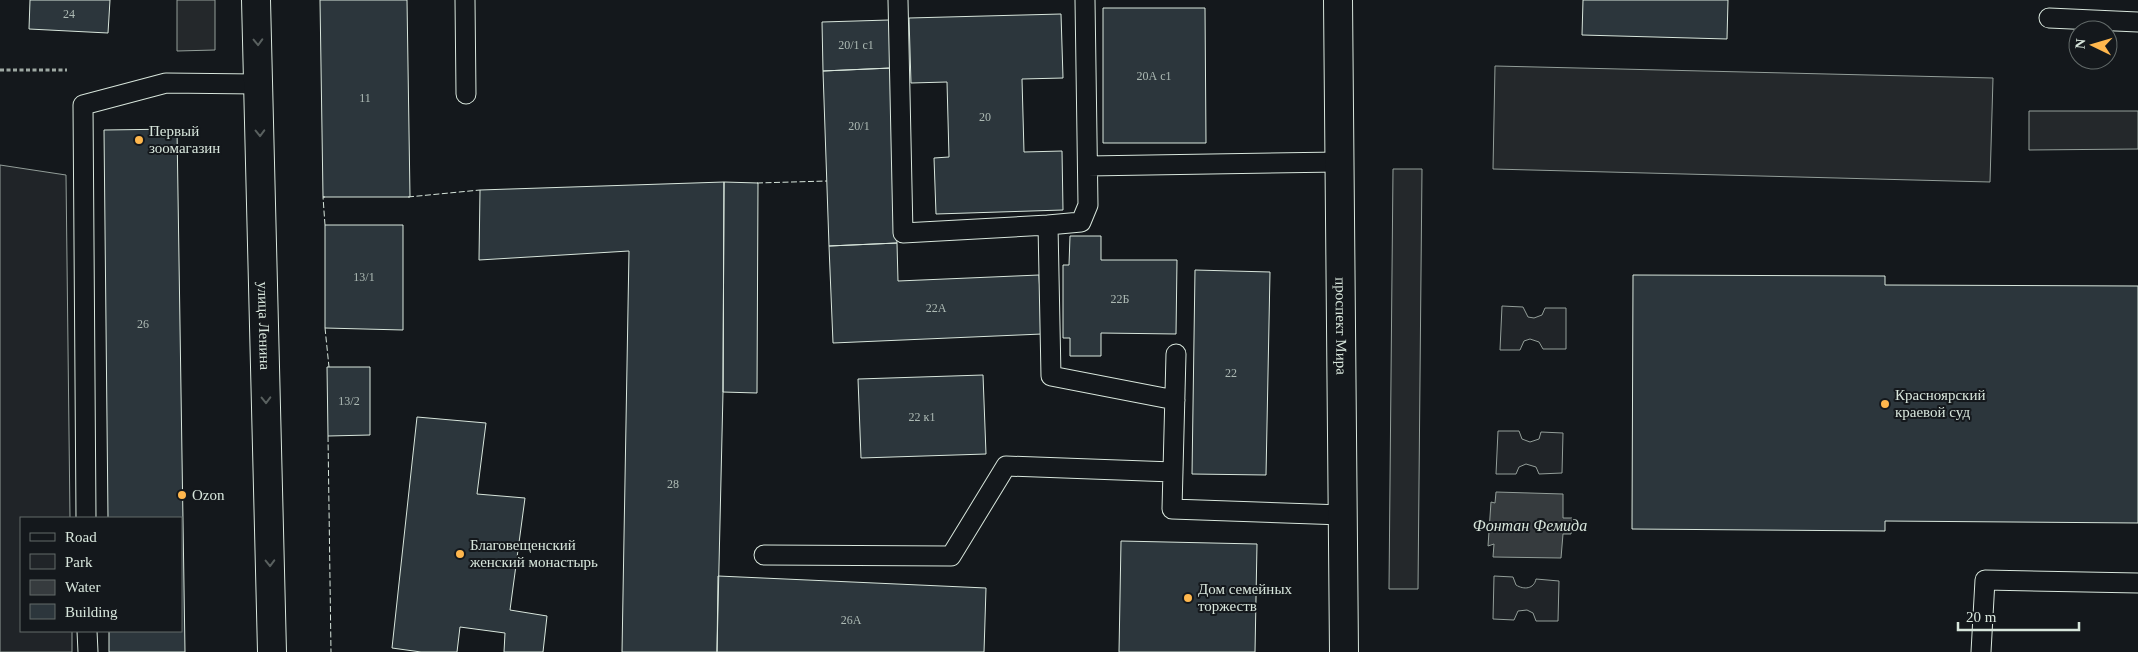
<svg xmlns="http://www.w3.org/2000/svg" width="2138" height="652" font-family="'Times New Roman',serif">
<rect width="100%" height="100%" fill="#14181c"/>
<path fill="#202428" stroke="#939e99" d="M 0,165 L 66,175 L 70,518 L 21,518 L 21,631 L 72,631 L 72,652 L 0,652 Z
M 1502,306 L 1523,307 L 1528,317 L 1534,318 L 1542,315 L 1545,308 L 1566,308 L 1566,349 L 1543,349 L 1539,342 L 1530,339 L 1524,341 L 1520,350 L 1500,350 Z
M 1498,431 L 1519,431 L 1522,439 L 1530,442 L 1539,439 L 1541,432 L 1563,433 L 1562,473 L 1539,474 L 1536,467 L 1526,464 L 1519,467 L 1516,474 L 1496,474 Z
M 1494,576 L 1513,577 L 1516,585 C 1524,590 1534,589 1536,579 L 1559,581 L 1558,621 L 1536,621 L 1533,613 L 1527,610 L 1518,611 L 1514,620 L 1493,619 Z"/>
<path fill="#24282b" stroke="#939e99" d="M 177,0 L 215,0 L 215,50 L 177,51 Z
M 1495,66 L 1993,78 L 1990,182 L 1493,169 Z
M 2029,111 L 2138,111 L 2138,149 L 2029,150 Z
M 1393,169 L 1422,169 L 1418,589 L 1389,589 Z"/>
<path fill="#363b3e" stroke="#939e99" d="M 1496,492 L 1563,494 L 1563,518 L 1572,518 L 1571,534 L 1563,534 L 1561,558 L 1493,557 L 1494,544 L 1488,546 L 1491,502 L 1495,503 Z"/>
<path fill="#2c363c" stroke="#d8e6dc" d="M 30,0 L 110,0 L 108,33 L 29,29 Z
M 320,0 L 407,0 L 410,197 L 323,197 Z
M 1583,0 L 1728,0 L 1727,39 L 1582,35 Z
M 1103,8 L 1205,8 L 1206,143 L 1103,143 Z
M 1061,14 L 1063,78 L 1022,79 L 1024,152 L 1062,151 L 1063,210 L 936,214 L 934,158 L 949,157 L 947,82 L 911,83 L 909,18 Z
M 889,20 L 891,68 L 823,71 L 822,22 Z
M 891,68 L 897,243 L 829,246 L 823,71 Z
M 177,129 L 185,652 L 109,652 L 109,631 L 181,631 L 181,518 L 108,518 L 104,130 Z
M 724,182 L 723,392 L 717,652 L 622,652 L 629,251 L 479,260 L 480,190 Z
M 724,182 L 758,183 L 757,393 L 723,392 Z
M 325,225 L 403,225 L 403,330 L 325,328 Z
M 1070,236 L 1101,236 L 1101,260 L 1177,260 L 1176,334 L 1101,333 L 1101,356 L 1070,356 L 1070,338 L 1063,338 L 1063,265 L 1069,265 Z
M 897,243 L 898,281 L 1039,275 L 1042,334 L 833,343 L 829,246 Z
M 1195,270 L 1270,272 L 1266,475 L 1192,474 Z
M 1633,275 L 1885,276 L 1885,285 L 2138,286 L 2138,523 L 1885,521 L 1885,531 L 1632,529 Z
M 327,367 L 370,367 L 370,435 L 328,436 Z
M 983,375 L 986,454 L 861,458 L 858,379 Z
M 417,417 L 486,423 L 477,494 L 525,498 L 510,610 L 547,616 L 543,652 L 504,652 L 505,633 L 460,627 L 457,652 L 421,652 L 392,648 Z
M 1121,541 L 1257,544 L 1255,652 L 1119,652 Z
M 718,576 L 986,588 L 984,652 L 717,652 Z"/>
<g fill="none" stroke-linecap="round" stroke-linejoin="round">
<defs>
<path id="service" d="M 465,0 L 466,94
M 898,0 L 903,233 L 1048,225
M 1085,0 L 1088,205 L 1081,222 L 1048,225 L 1051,376 L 1175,400
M 2049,18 L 2138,22
M 1088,166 L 1339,162
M 1176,354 L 1172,509 L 1343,515
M 86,518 L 83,105 L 166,83 L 259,84
M 764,555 L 951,556 L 1006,466 L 1173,472
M 87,631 L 88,652
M 1981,652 L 1985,580 L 2138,583"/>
<g id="secondary">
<path id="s1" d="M 1338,0 L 1344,652"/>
</g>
<g id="primary">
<path id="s2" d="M 256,0 L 272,652"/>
</g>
</defs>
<use href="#service" stroke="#d8e6dc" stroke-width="21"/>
<use href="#secondary" stroke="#d8e6dc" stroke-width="30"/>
<use href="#primary" stroke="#d8e6dc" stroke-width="30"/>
<path stroke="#9da8a2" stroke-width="3" stroke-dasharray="4 2.5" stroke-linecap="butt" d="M 0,70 L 67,70"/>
<use href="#service" stroke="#14181c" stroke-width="19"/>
<use href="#secondary" stroke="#14181c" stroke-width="28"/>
<use href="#primary" stroke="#14181c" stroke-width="28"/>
<path stroke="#d8e6dc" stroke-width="1" stroke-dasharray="6 2.5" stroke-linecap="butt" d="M 757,183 L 827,181
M 408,197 L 480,190
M 325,225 L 323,197 L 325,197
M 325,328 L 329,367
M 328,436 L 331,652"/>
</g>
<defs><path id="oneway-chevron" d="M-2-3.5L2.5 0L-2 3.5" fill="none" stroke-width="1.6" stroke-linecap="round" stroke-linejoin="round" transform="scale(1.25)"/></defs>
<g stroke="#59605f">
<use href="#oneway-chevron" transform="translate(258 42) rotate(88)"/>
<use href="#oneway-chevron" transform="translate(260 133) rotate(89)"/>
<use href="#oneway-chevron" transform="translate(266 400) rotate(89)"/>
<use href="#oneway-chevron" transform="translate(270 563) rotate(89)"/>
</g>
<g fill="#ffb74d" stroke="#14181c" stroke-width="2">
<circle cx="139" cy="140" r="5"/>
<circle cx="1885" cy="404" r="5"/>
<circle cx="182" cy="495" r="5"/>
<circle cx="460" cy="554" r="5"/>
<circle cx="1188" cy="598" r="5"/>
</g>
<g text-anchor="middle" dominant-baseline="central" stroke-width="4" stroke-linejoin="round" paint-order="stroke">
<g font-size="12" fill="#adbab4">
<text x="69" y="14">24</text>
<text x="856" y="45">20/1 с1</text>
<text x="1154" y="76">20А с1</text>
<text x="365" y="98">11</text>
<text x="985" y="117">20</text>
<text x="859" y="126">20/1</text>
<text x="364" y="277">13/1</text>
<text x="1120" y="299">22Б</text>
<text x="936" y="308">22А</text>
<text x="143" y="324">26</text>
<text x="1231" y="373">22</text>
<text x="349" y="401">13/2</text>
<text x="922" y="417">22 к1</text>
<text x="673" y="484">28</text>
<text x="851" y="620">26А</text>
</g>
<g font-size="15" fill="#d8e6dc" stroke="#14181c" text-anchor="start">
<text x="149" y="131">Первый<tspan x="149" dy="17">зоомагазин</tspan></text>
<text x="1895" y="395">Красноярский<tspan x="1895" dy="17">краевой суд</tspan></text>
<text x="192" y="495">Ozon</text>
<text x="470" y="545">Благовещенский<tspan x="470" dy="17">женский монастырь</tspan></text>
<text x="1198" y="589">Дом семейных<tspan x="1198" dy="17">торжеств</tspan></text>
</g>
<g font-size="15" fill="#d8e6dc" stroke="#14181c">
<text stroke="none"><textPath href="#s2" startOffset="326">улица Ленина</textPath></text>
<text stroke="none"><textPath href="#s1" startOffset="326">проспект Мира</textPath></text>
</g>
<g font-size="16" font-style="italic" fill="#d8e6dc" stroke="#14181c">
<text x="1530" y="525">Фонтан Фемида</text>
</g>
</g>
<rect x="20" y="517" width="162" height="115" fill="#14181c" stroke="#626a69"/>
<rect x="30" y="533" width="25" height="8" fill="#14181c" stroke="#626a69"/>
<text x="65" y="542" font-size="15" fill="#d8e6dc">Road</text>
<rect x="30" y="554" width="25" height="15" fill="#202428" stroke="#626a69"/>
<text x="65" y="567" font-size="15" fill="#d8e6dc">Park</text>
<rect x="30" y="580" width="25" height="15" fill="#363b3e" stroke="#626a69"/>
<text x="65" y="592" font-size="15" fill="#d8e6dc">Water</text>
<rect x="30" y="604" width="25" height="15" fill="#2c363c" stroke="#626a69"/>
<text x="65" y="617" font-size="15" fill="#d8e6dc">Building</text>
<g transform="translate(2093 45) rotate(275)"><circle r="24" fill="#14181c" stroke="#626a69"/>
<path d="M0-4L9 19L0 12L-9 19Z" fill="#ffb74d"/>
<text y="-8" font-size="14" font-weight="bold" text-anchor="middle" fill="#d8e6dc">N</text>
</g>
<path d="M1958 622v8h121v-8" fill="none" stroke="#d8e6dc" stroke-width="2.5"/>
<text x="1966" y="622" font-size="15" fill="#d8e6dc" stroke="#14181c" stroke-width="4" paint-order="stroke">20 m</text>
</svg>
